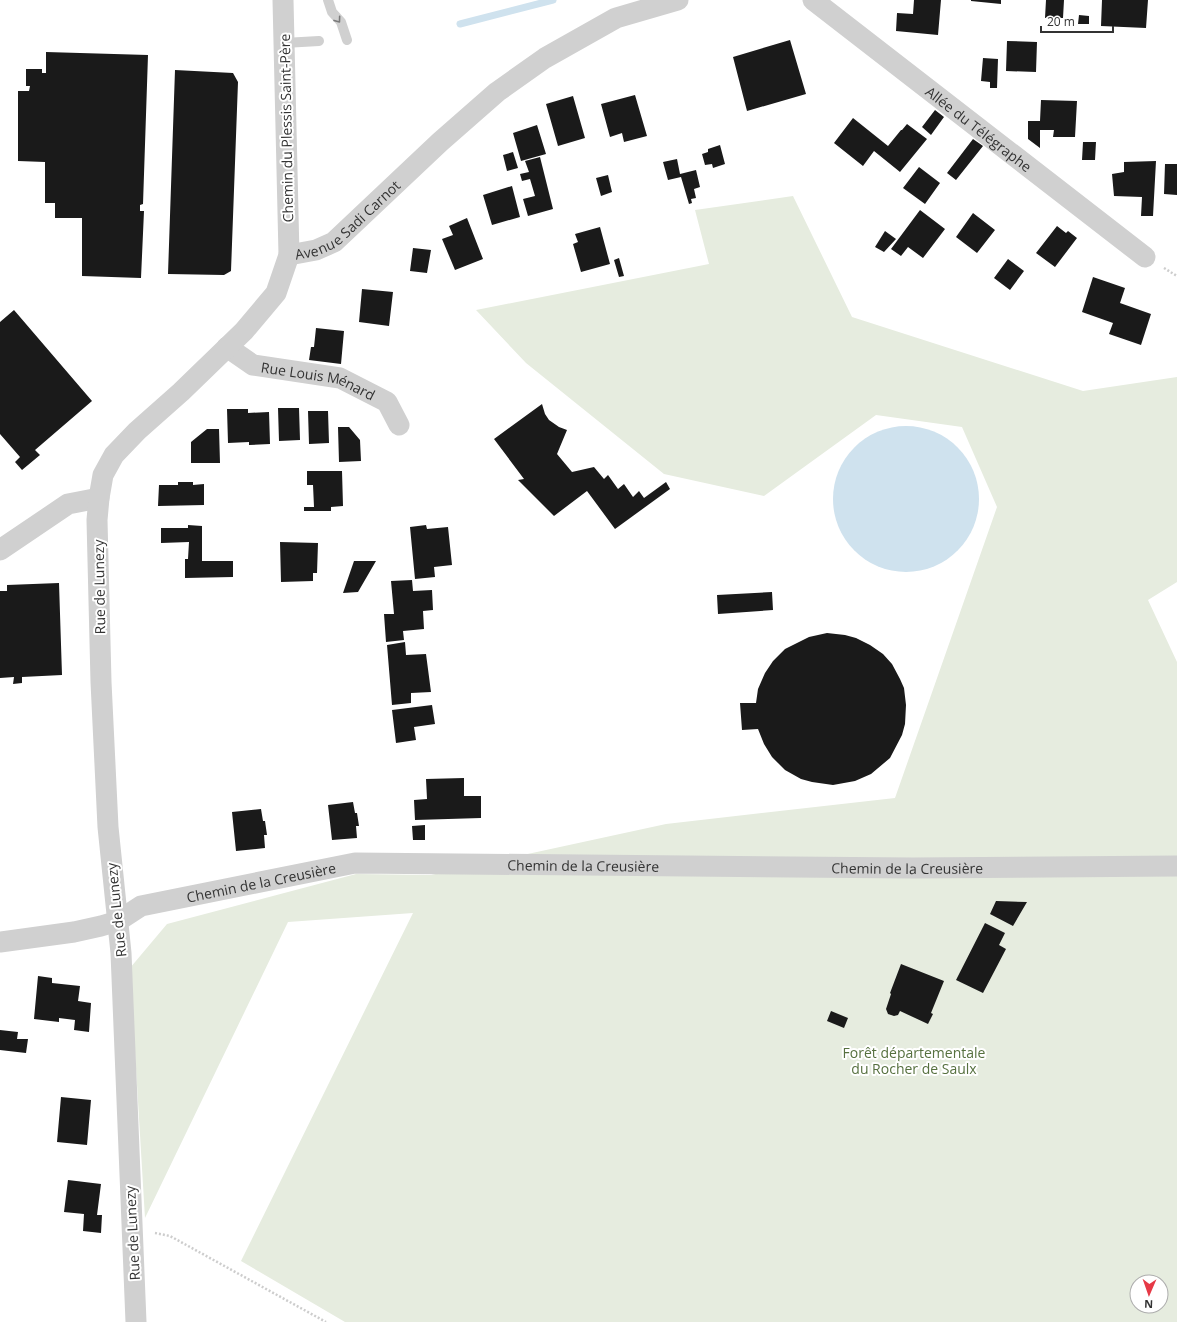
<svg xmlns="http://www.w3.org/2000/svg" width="1177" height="1322" font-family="'Open Sans',sans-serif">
<rect width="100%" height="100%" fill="#fff"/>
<path fill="#e6ecdf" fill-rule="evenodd" d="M 793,196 L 852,317 L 1083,391 L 1177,377 L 1177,582 L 1148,600 L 1177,662 L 1177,1322 L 345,1322 L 241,1261 L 413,913 L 288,922 L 145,1218 L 130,968 L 167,924 L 356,874 L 431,875 L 666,824 L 895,798 L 997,507 L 962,427 L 876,415 L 764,496 L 664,474 L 526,363 L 476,310 L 709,264 L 695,210 ZM 1137,1282 L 1161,1282 L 1161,1306 L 1137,1306 Z"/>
<path fill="#cfe2ee" d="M833 499a73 73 0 1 1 146 0a73 73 0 1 1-146 0Z"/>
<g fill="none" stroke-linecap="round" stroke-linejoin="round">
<path stroke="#cfe2ee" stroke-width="7" d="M 460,24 L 553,0"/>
</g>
<path fill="#1a1a1a" d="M 914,0 L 941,0 L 938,35 L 896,31 L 897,13 L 913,14 Z
M 971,0 L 1001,0 L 1001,4 L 971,1 Z
M 1046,0 L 1064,0 L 1063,18 L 1045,18 Z
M 1102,0 L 1148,0 L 1146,28 L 1101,26 Z
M 1079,15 L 1089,16 L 1089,24 L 1078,24 Z
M 790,40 L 806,94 L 747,111 L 733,57 Z
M 1007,41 L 1037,42 L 1036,72 L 1006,71 Z
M 46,52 L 148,55 L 143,204 L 140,205 L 140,211 L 144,211 L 141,278 L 82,276 L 82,218 L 55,218 L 55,203 L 45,203 L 45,162 L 18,161 L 18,91 L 29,91 L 30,86 L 26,86 L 26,69 L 42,69 L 42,73 L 46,73 Z
M 983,58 L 998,59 L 997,88 L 990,88 L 990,82 L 981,81 Z
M 175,70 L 233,73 L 238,82 L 231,271 L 224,275 L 168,274 Z
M 635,95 L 647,136 L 624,142 L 622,133 L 610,137 L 601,104 Z
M 573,96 L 585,138 L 558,146 L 546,104 Z
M 1041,100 L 1077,101 L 1075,137 L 1053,137 L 1054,130 L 1040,130 L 1040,148 L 1028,139 L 1028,121 L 1040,121 Z
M 935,110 L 944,117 L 931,135 L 922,127 Z
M 853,118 L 888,146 L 901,130 L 902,130 L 907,124 L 927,139 L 900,172 L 874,151 L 863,166 L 834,143 Z
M 537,125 L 546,154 L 521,161 L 513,133 Z
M 973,139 L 983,146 L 956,180 L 947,173 Z
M 1083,142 L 1096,142 L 1095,160 L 1082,160 Z
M 720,145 L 725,164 L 713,168 L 712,164 L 705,165 L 702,154 L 708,152 L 708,149 Z
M 513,152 L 518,168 L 507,171 L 503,155 Z
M 540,157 L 553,209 L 528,216 L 523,199 L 535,196 L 530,179 L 522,181 L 520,174 L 529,172 L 525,161 Z
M 677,159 L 680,174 L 696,170 L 700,187 L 694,189 L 696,198 L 691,199 L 692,203 L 689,204 L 681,177 L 668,180 L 663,162 Z
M 1156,161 L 1153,216 L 1141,216 L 1142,197 L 1114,196 L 1112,174 L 1124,172 L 1124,162 Z
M 1165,164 L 1177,164 L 1177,195 L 1164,194 Z
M 919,167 L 940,183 L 925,204 L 903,188 Z
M 608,175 L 612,192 L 601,196 L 596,178 Z
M 512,186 L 520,217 L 492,225 L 483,195 Z
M 920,210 L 945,229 L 923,258 L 908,247 L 901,256 L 891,249 Z
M 973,213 L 995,230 L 977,253 L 956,237 Z
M 467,218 L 483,259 L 455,270 L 442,239 L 453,235 L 449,226 Z
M 1057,226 L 1066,233 L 1068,231 L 1077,238 L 1055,267 L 1036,253 Z
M 600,227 L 610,264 L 581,272 L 573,244 L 578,242 L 575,234 Z
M 885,231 L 896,239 L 884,252 L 875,247 Z
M 413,248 L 431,250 L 427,273 L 410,271 Z
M 619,258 L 624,276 L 619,277 L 614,260 Z
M 1008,259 L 1024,271 L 1010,290 L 994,278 Z
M 1093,277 L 1125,288 L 1120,303 L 1151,314 L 1141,345 L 1109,334 L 1113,323 L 1082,312 Z
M 362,289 L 393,292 L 389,326 L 359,322 Z
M 14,310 L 92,401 L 35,450 L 40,455 L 22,470 L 15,462 L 20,457 L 0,434 L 0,322 Z
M 316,328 L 344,331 L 341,364 L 309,360 L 311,347 L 314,347 Z
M 542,404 L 545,414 L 549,420 L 559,427 L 567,430 L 557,454 L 572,472 L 594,467 L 604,479 L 608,475 L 618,489 L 624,484 L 633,497 L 639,491 L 644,498 L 666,482 L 670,489 L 615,529 L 587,491 L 554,516 L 518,480 L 524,479 L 494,439 Z
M 278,408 L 299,408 L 300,440 L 279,441 Z
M 227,409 L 248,409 L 248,413 L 269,412 L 270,444 L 249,445 L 249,442 L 228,443 Z
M 308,411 L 328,411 L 329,443 L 309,444 Z
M 338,427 L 349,427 L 360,440 L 361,461 L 339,462 Z
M 207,429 L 219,429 L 220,463 L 191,463 L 191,442 Z
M 307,471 L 342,471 L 343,506 L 331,507 L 331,511 L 304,511 L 304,507 L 314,507 L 313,485 L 307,485 Z
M 178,482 L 193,482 L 193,485 L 204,484 L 204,505 L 158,506 L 159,485 L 178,485 Z
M 188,525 L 202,526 L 202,561 L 233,561 L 233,577 L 185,578 L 185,559 L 188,559 L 189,542 L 161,543 L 161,528 L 188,528 Z
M 426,525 L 427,529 L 448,527 L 452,565 L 434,567 L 435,577 L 415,579 L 410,527 Z
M 280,542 L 318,543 L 317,573 L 313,573 L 313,581 L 281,582 Z
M 354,561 L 376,561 L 358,592 L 343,593 Z
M 412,580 L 413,591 L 432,590 L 433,610 L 423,611 L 424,629 L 403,631 L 404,640 L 386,642 L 384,614 L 394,614 L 391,581 Z
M 59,583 L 62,675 L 22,677 L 22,683 L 13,684 L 14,677 L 0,678 L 0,591 L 7,591 L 7,585 Z
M 772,592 L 773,610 L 718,614 L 717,595 Z
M 827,633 L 845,635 L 856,638 L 870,645 L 883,654 L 892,664 L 900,679 L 904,688 L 906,705 L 905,724 L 902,735 L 890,758 L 871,774 L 855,781 L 833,785 L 812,782 L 801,779 L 785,770 L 772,757 L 764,744 L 758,729 L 742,730 L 740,703 L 756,703 L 758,689 L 765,673 L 773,661 L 785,649 L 809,637 Z
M 405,642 L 406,655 L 426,654 L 431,692 L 411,693 L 411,703 L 392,705 L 387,645 Z
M 432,705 L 435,724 L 414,727 L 416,740 L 396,743 L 392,710 Z
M 464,778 L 464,796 L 481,796 L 481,818 L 415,820 L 414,800 L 427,799 L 426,779 Z
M 353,802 L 355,813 L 357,813 L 359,826 L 356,826 L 357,838 L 332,840 L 328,805 Z
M 261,809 L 263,821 L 265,821 L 267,835 L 264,835 L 265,848 L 236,851 L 232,812 Z
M 425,825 L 425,840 L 413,840 L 412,826 Z
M 996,901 L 1027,902 L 1013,926 L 990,914 Z
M 985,923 L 1005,933 L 999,945 L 1006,949 L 983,993 L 956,980 Z
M 901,964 L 944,981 L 931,1013 L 933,1014 L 928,1024 L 900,1011 L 898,1015 L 894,1016 L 888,1014 L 886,1009 L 891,994 L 890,993 Z
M 38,976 L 52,978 L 52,983 L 80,986 L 78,1001 L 91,1003 L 89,1032 L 74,1030 L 75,1020 L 59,1018 L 59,1022 L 34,1019 Z
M 831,1011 L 848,1018 L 844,1028 L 827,1021 Z
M 0,1030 L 18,1032 L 17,1039 L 28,1039 L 26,1053 L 0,1050 Z
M 61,1097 L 91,1100 L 87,1145 L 57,1142 Z
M 68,1180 L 101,1184 L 97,1215 L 102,1215 L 101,1233 L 83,1231 L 84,1214 L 64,1212 Z"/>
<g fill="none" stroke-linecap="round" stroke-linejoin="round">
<path stroke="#cdcdcd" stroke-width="2.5" stroke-dasharray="2 2" stroke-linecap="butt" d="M 1164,268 L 1177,276
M 155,1233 L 170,1236 L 326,1322"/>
<path stroke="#d0d0d0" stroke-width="10" d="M 328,0 L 332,12 L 341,22 L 347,40
M 284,43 L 319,41"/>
<g stroke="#d0d0d0" stroke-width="21">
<path id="s1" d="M 813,0 L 1145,257"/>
<path id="s2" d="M 289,255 L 316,250 L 334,242 L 440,142 L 497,92 L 545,58 L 616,18 L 678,0"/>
<path id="s3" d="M 227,347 L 253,365 L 340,378 L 387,402 L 399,425"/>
<path d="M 0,550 L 68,504 L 99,498"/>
<path id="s4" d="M 0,942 L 74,932 L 101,926 L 118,921 L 141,906 L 355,863 L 913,868 L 1177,866"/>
<path d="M 136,1322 L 121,953 L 108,827 L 101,682 L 97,520 L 99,498 L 103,475 L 114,455 L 137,431 L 181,392 L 244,331 L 276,293 L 289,255 L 283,0"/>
</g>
</g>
<defs><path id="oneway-chevron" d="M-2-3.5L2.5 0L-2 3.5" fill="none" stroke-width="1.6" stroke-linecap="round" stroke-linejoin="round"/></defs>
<use stroke="#7a7a7a" href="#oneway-chevron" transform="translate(338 20) rotate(54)"/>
<g text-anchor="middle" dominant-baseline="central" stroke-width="4" stroke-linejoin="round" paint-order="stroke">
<g font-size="14" fill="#333" stroke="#fff">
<text transform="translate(286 128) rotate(-91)">Chemin du Plessis Saint-Père</text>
<text stroke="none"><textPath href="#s1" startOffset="210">Allée du Télégraphe</textPath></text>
<text stroke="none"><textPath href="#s2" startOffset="70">Avenue Sadi Carnot</textPath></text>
<text stroke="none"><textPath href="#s3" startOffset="99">Rue Louis Ménard</textPath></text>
<text transform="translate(99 587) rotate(-91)">Rue de Lunezy</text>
<text stroke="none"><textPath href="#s4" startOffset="594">Chemin de la Creusière</textPath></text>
<text stroke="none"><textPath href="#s4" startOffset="918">Chemin de la Creusière</textPath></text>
<text stroke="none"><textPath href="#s4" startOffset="270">Chemin de la Creusière</textPath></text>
<text transform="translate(116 910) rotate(-96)">Rue de Lunezy</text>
<text transform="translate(132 1233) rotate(-93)">Rue de Lunezy</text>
</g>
<g font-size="14" fill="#56703f" stroke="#fff">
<text x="914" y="1052">Forêt départementale<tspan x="914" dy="16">du Rocher de Saulx</tspan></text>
</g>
</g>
<g transform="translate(1149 1294) rotate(182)"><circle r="19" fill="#ffffff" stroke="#adadad"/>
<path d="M0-3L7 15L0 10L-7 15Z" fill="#e63946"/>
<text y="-6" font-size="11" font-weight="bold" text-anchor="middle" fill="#333333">N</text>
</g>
<path d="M1041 26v6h72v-6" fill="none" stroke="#333333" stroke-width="2"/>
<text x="1047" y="26" font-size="12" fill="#333333" stroke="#ffffff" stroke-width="3" paint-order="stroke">20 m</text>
</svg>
